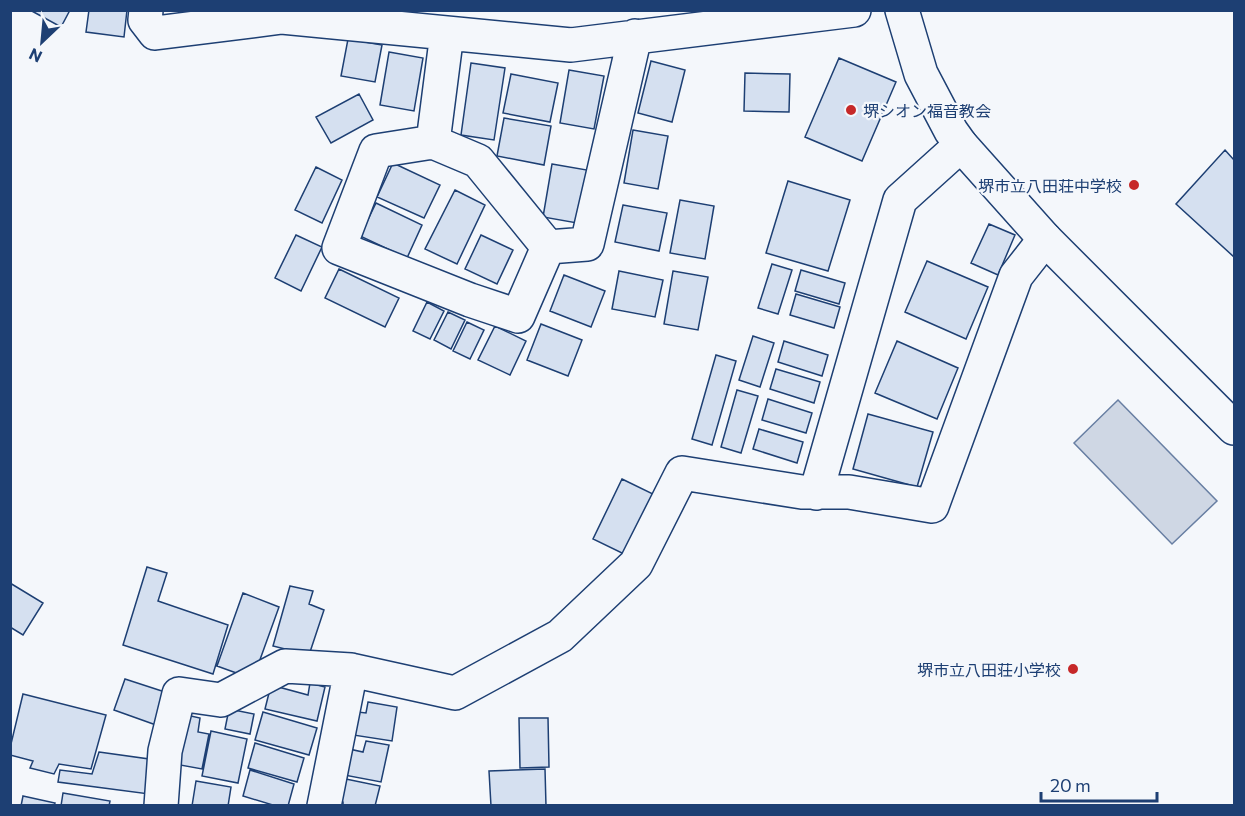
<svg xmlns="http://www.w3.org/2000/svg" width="1245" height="816" font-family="Commissioner,'Noto Sans JP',sans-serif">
<rect width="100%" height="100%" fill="#f4f7fb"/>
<path fill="#cfd7e4" stroke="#687fa3" stroke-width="1.5" d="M 1118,400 L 1217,501 L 1172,544 L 1074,443 Z"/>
<path fill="#d5e0f0" stroke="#1d3f73" stroke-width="1.5" d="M 30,10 L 70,10 L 61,27 Z
M 89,10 L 127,10 L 124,37 L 86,32 Z
M 348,39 L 382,45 L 375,82 L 341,76 Z
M 389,52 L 423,58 L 414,111 L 380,105 Z
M 839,58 L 896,82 L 862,161 L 805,137 Z
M 651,61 L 685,70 L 672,122 L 638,113 Z
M 471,63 L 505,68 L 494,140 L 461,135 Z
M 569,70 L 604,76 L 594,129 L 560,123 Z
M 745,73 L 790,74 L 789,112 L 744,111 Z
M 511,74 L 558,83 L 550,122 L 503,113 Z
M 359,94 L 373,120 L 331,143 L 316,117 Z
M 504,118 L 551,126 L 544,165 L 497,156 Z
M 633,130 L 668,136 L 658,189 L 624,183 Z
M 1225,150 L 1234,160 L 1234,257 L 1176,204 Z
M 393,163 L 440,185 L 424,218 L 377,197 Z
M 552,164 L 587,170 L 577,223 L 543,217 Z
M 316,167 L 342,180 L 322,223 L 295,210 Z
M 788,181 L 850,200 L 828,271 L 766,253 Z
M 455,190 L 485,205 L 457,264 L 425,249 Z
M 680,200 L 714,206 L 705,259 L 670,253 Z
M 376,203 L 422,225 L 407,258 L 360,236 Z
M 623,205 L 667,213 L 659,251 L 615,242 Z
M 989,224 L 1015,235 L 998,275 L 971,263 Z
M 296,235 L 322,247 L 301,291 L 275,278 Z
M 481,235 L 513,250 L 497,284 L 465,269 Z
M 927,261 L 988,287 L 966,339 L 905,312 Z
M 772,264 L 792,270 L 778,314 L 758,308 Z
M 339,269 L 399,298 L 385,327 L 325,298 Z
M 801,270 L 845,283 L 839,304 L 795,291 Z
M 619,271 L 663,280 L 655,317 L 612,309 Z
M 673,271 L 708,277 L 698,330 L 664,324 Z
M 564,275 L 605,291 L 591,327 L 550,311 Z
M 796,294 L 840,307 L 834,328 L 790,315 Z
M 427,302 L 444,311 L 430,339 L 413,331 Z
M 448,312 L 465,320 L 451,349 L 434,340 Z
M 467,322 L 484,330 L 470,359 L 453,351 Z
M 541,324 L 582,340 L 568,376 L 527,360 Z
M 495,326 L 526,341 L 510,375 L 478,360 Z
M 753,336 L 774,343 L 760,387 L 739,380 Z
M 784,341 L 828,355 L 822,376 L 778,362 Z
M 897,341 L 958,368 L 937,419 L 875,393 Z
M 716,355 L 736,361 L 712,445 L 692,439 Z
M 776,369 L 820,382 L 814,403 L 770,389 Z
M 737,390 L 758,396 L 741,453 L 721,447 Z
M 768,399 L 812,413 L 806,433 L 762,420 Z
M 868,414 L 933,432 L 917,487 L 853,469 Z
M 759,429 L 803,442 L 797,463 L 753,449 Z
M 622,479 L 653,494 L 624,554 L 593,539 Z
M 147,567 L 167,573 L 158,601 L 228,625 L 213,674 L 123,645 Z
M 10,583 L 43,603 L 23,635 L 10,627 Z
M 290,586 L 313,591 L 309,604 L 324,610 L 309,655 L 273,646 Z
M 243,593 L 279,607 L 253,679 L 217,666 Z
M 125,679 L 168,693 L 156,725 L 114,710 Z
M 310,683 L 325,687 L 317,721 L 265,709 L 271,685 L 308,695 Z
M 23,694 L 106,715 L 91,769 L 59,764 L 54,774 L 30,768 L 33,761 L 10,755 L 10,748 Z
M 368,702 L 397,707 L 392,741 L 353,735 L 358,712 L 366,713 Z
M 229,709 L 254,714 L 250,734 L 225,729 Z
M 263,712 L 317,728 L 309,755 L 255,740 Z
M 182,714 L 200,718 L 198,732 L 209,734 L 202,769 L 169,763 Z
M 519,718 L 548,718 L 549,767 L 520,768 Z
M 211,731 L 247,739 L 238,783 L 202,776 Z
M 366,741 L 389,745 L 381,782 L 344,775 L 349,749 L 363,752 Z
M 255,743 L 304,758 L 297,782 L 248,768 Z
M 99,752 L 149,759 L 149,794 L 58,782 L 60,770 L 92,774 Z
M 545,769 L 546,806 L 491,806 L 489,771 Z
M 250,770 L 294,784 L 288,806 L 276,806 L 243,796 Z
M 341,778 L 380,786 L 375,806 L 343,806 L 343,802 L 336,800 Z
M 196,781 L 231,787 L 228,806 L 192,806 Z
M 63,793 L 110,801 L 109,806 L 61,806 Z
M 23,796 L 55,803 L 54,806 L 21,806 Z"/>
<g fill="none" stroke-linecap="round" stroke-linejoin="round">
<defs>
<path id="minor" d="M 146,10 L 145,20 L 155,33 L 282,17 L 571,45 L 854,10
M 433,142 L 376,151 L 339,248 L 470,300 L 518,316 L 548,247 L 478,161 L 433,142 L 447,33
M 548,247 L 587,244 L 635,36
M 816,493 L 900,200 L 961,145
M 161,806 L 165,751 L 179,694 L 221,700 L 285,666 L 351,670
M 324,806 L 351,670 L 455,693 L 560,636 L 636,564 L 682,473 L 802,492 L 849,492 L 932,506 L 1016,276 L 1045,239"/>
<path id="tertiary" d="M 902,10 L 921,74 L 951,131 L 961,145 L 1045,239 L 1234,428"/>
</defs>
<use href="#minor" stroke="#1d3f73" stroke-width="36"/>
<use href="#tertiary" stroke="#1d3f73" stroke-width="36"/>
<use href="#minor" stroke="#f4f7fb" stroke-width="33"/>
<use href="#tertiary" stroke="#f4f7fb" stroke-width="33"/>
</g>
<g fill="#c62828" stroke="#f4f7fb" stroke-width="2">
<circle cx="851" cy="110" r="6"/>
<circle cx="1134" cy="185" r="6"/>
<circle cx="1073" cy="669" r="6"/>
</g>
<g text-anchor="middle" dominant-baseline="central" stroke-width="4.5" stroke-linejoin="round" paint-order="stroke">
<g font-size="16" fill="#1d3f73" stroke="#f4f7fb" text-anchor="end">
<text x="863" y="110" text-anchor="start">堺シオン福音教会</text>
<text x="1122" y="185">堺市立八田荘中学校</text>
<text x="1061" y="669">堺市立八田荘小学校</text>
</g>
</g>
<rect width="1245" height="816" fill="none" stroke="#1d3f73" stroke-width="24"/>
<g transform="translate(42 42) rotate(206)" stroke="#f4f7fb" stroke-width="4.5" paint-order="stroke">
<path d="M0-4.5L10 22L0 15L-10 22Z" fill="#1d3f73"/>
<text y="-9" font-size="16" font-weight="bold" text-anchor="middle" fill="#1d3f73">N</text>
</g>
<path d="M1041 792v9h116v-9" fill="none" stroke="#1d3f73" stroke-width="3"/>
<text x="1050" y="792" font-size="18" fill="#1d3f73" stroke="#f4f7fb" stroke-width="4.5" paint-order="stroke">20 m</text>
</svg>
